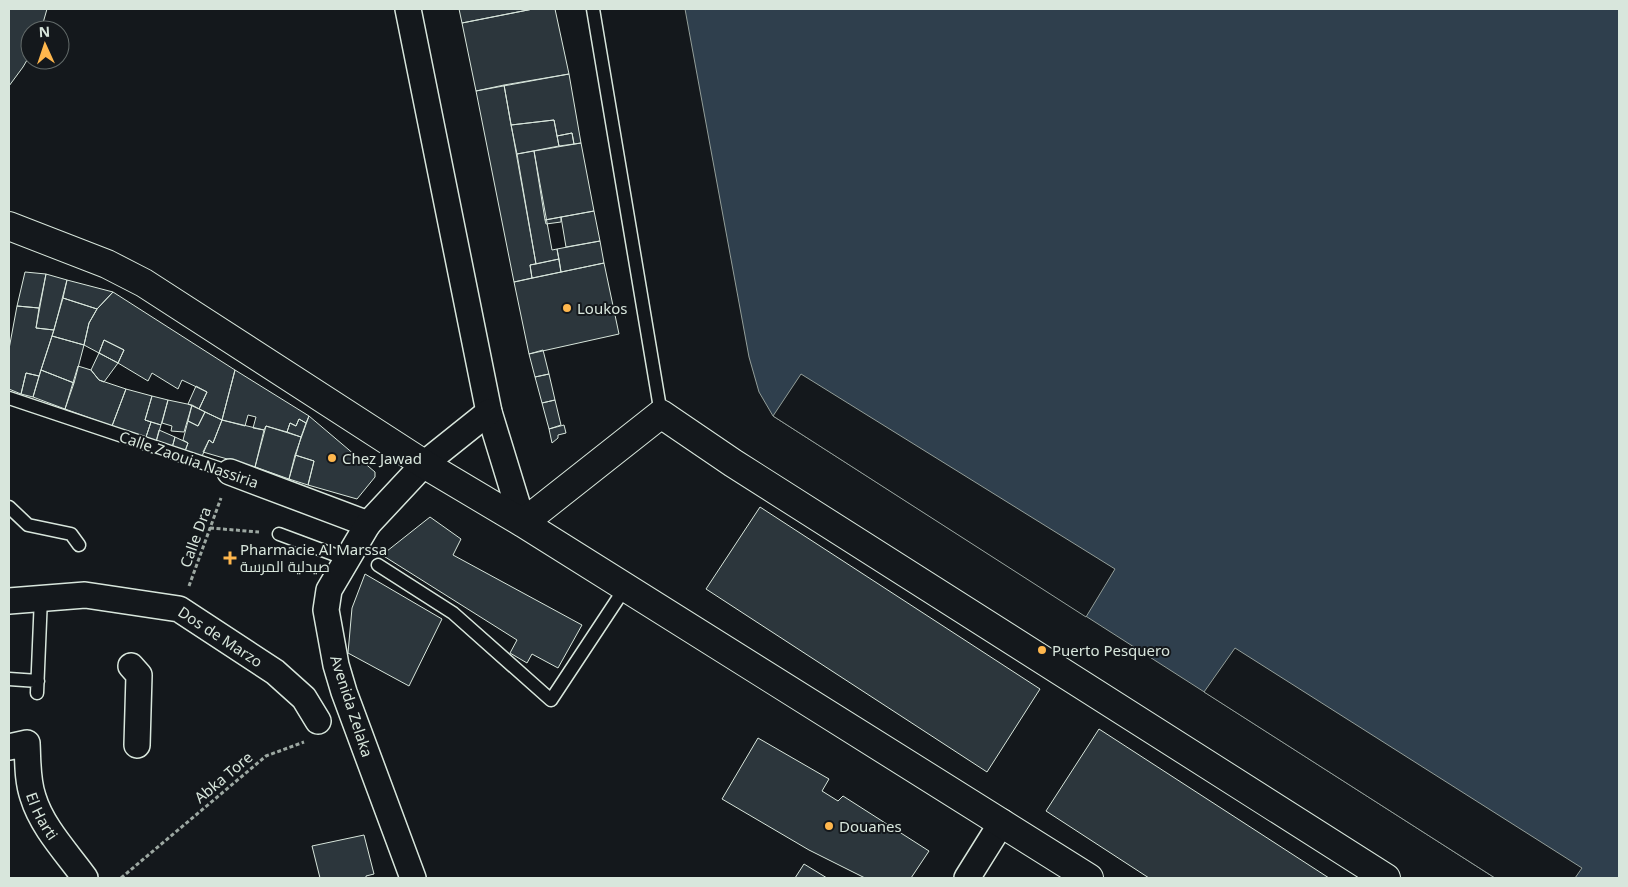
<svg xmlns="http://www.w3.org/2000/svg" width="1628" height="887" font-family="'Noto Sans',Cairo,sans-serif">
<rect width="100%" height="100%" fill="#14181c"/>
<path fill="#2f3f4d" stroke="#939e99" d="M 685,9 L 1619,9 L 1619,878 L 1495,878 L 773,416 L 759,392 L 749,357 Z"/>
<path fill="#14181c" stroke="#939e99" d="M 801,374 L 1115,569 L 1086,617 L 773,416 Z
M 1235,648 L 1582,868 L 1575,878 L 1495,878 L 1204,692 Z"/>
<path fill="#2c363c" stroke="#d8e6dc" d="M 9,9 L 47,9 L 41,30 L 30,30 L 30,55 L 23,67 L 9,86 Z
M 459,9 L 533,9 L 462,23 Z
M 533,9 L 555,9 L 569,74 L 476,91 L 462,23 Z
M 569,74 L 581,143 L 574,144 L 572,133 L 557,136 L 554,120 L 511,125 L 504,85 Z
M 504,85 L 536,264 L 530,265 L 532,278 L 514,282 L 476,91 Z
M 554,120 L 559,146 L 517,154 L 511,125 Z
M 572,133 L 574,144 L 559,146 L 557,136 Z
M 581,143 L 594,211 L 545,220 L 534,151 Z
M 534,151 L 552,250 L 557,249 L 559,259 L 536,264 L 517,154 Z
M 594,211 L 600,241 L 566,247 L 561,217 Z
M 561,217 L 561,222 L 546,224 L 545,220 Z
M 600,241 L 604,263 L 561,272 L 557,249 Z
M 559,259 L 561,272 L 532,278 L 530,265 Z
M 604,263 L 619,334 L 529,354 L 514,282 Z
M 25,272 L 46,274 L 39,308 L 17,306 Z
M 46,274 L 67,280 L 54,330 L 36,328 Z
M 67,280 L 113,292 L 97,309 L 63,298 Z
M 113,292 L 235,370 L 222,420 L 199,409 L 207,392 L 182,380 L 178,389 L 152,373 L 148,381 L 118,363 L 124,350 L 104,340 L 99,353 L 84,345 L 89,323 L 97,309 Z
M 63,298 L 97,309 L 89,323 L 84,345 L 52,336 Z
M 17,306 L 39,308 L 36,328 L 54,330 L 39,376 L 26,373 L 21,394 L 9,389 L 9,349 Z
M 52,336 L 84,345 L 74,383 L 41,370 Z
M 104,340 L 124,350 L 118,363 L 99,353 Z
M 543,350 L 549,374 L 535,377 L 529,354 Z
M 99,353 L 118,363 L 104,382 L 99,380 L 91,370 Z
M 78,366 L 91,370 L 99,380 L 126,389 L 112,426 L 65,409 Z
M 41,370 L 74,383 L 65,409 L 33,397 Z
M 235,370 L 309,416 L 306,423 L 299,419 L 296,426 L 290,423 L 287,432 L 266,426 L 264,430 L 253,428 L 256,417 L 248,415 L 245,426 L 222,420 Z
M 26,373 L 39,376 L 33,397 L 21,394 Z
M 549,374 L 555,400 L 542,403 L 535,377 Z
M 196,386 L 207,392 L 199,409 L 188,404 Z
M 126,389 L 152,396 L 145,420 L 151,422 L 146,437 L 112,426 Z
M 152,396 L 168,400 L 161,425 L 145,420 Z
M 168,400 L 192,405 L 184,432 L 171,431 L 172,426 L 162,423 Z
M 555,400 L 561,425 L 549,429 L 542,403 Z
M 192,405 L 205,412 L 198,426 L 188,421 Z
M 205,412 L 222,420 L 213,443 L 209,440 L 200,461 L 184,454 L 188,443 L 183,440 L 188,421 L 198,426 Z
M 309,416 L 375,472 L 375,477 L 357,499 L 308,485 L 314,461 L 295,455 Z
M 299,419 L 306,423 L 301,437 L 287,432 L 290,423 L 296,426 Z
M 222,420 L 264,430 L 255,467 L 203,452 L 209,440 L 213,443 Z
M 151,422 L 161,425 L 156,442 L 146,437 Z
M 564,425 L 566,433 L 558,435 L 558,438 L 552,443 L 549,429 Z
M 266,426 L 301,437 L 289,479 L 255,467 Z
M 159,430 L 175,437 L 172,448 L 156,442 Z
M 175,437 L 188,443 L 184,454 L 172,448 Z
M 295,455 L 314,461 L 308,485 L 289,479 Z
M 760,507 L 1040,689 L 987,772 L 706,589 Z
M 430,517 L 461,539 L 453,555 L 582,625 L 558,668 L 532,654 L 527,663 L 510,653 L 517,640 L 382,555 Z
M 365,574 L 442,619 L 409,686 L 348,653 L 352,608 Z
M 1099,729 L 1329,878 L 1149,878 L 1046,811 Z
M 758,738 L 829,779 L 822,791 L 838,801 L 843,796 L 929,851 L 911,878 L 865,878 L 809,850 L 722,799 Z
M 364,835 L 374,874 L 366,876 L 366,878 L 320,878 L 312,846 Z
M 804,864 L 827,878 L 795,878 Z"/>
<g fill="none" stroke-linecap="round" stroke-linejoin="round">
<defs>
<path id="lane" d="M 593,9 L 661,414
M 9,398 L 230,472
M 9,507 L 28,525 L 71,534 L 79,545
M 279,534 L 346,559
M 378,565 L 453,613 L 551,700 L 625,588
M 9,679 L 38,681
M 37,693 L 41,597"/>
<g id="street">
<path d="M 408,9 L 489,412 L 523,523"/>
<path d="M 230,472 L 368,524"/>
<path id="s1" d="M 9,601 L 85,595 L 179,609 L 275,672 L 304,698 L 318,721"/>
<path d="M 131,666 L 139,675 L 137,745"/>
<path id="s2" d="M 9,747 L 27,743 C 28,760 27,780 33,797 C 42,827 67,853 85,878"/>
<path d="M 413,878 L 344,692 L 336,665 L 326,610 L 329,590 L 368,524 L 424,464 L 489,412"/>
<path d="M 967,878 L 1002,822"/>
</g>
<path id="secondary" d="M 9,226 L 107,264 L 144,283 L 424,464 L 523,523 L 1089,878
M 523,523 L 661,414 L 733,463 L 1386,878"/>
</defs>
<use href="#lane" stroke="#d8e6dc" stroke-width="15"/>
<use href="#street" stroke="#d8e6dc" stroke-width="28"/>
<use href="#secondary" stroke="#d8e6dc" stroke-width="30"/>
<path stroke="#9da8a2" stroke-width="3" stroke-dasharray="4 2.5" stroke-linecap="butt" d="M 210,528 L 259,532
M 189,586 L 221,498
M 121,878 L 266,756 L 304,742"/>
<use href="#lane" stroke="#14181c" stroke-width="12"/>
<use href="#street" stroke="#14181c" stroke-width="25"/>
<use href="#secondary" stroke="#14181c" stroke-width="28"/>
</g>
<g fill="#ffb74d" stroke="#14181c" stroke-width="2">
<circle cx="567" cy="308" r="5"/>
<circle cx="332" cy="458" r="5"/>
<path d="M227.5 550.5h5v5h5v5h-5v5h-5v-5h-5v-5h5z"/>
<circle cx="1042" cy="650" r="5"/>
<circle cx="829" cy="826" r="5"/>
</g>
<g text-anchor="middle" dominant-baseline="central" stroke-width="4" stroke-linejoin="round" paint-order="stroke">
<g font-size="15" fill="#d8e6dc" stroke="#14181c" text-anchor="start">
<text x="577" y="308">Loukos</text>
<text x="342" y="458">Chez Jawad</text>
<text x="240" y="549">Pharmacie Al Marssa<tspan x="240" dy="17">صيدلية المرسة</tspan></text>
<text x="1052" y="650">Puerto Pesquero</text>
<text x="839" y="826">Douanes</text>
</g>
<g font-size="15" fill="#d8e6dc" stroke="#14181c">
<text transform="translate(189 459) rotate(19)">Calle Zaouia Nassiria</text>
<text transform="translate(195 537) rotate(-70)">Calle Dra</text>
<text stroke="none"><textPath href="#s1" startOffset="221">Dos de Marzo</textPath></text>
<text transform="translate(352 706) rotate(72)">Avenida Zelaka</text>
<text transform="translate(223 777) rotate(-40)">Abka Tore</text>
<text stroke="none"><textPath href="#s2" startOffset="94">El Harti</textPath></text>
</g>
</g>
<rect width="1628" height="887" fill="none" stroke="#d8e6dc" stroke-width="20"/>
<g transform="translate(45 45) rotate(357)"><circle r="24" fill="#14181c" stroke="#626a69"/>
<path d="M0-4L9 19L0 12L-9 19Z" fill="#ffb74d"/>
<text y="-8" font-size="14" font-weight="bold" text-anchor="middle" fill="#d8e6dc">N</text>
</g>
</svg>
